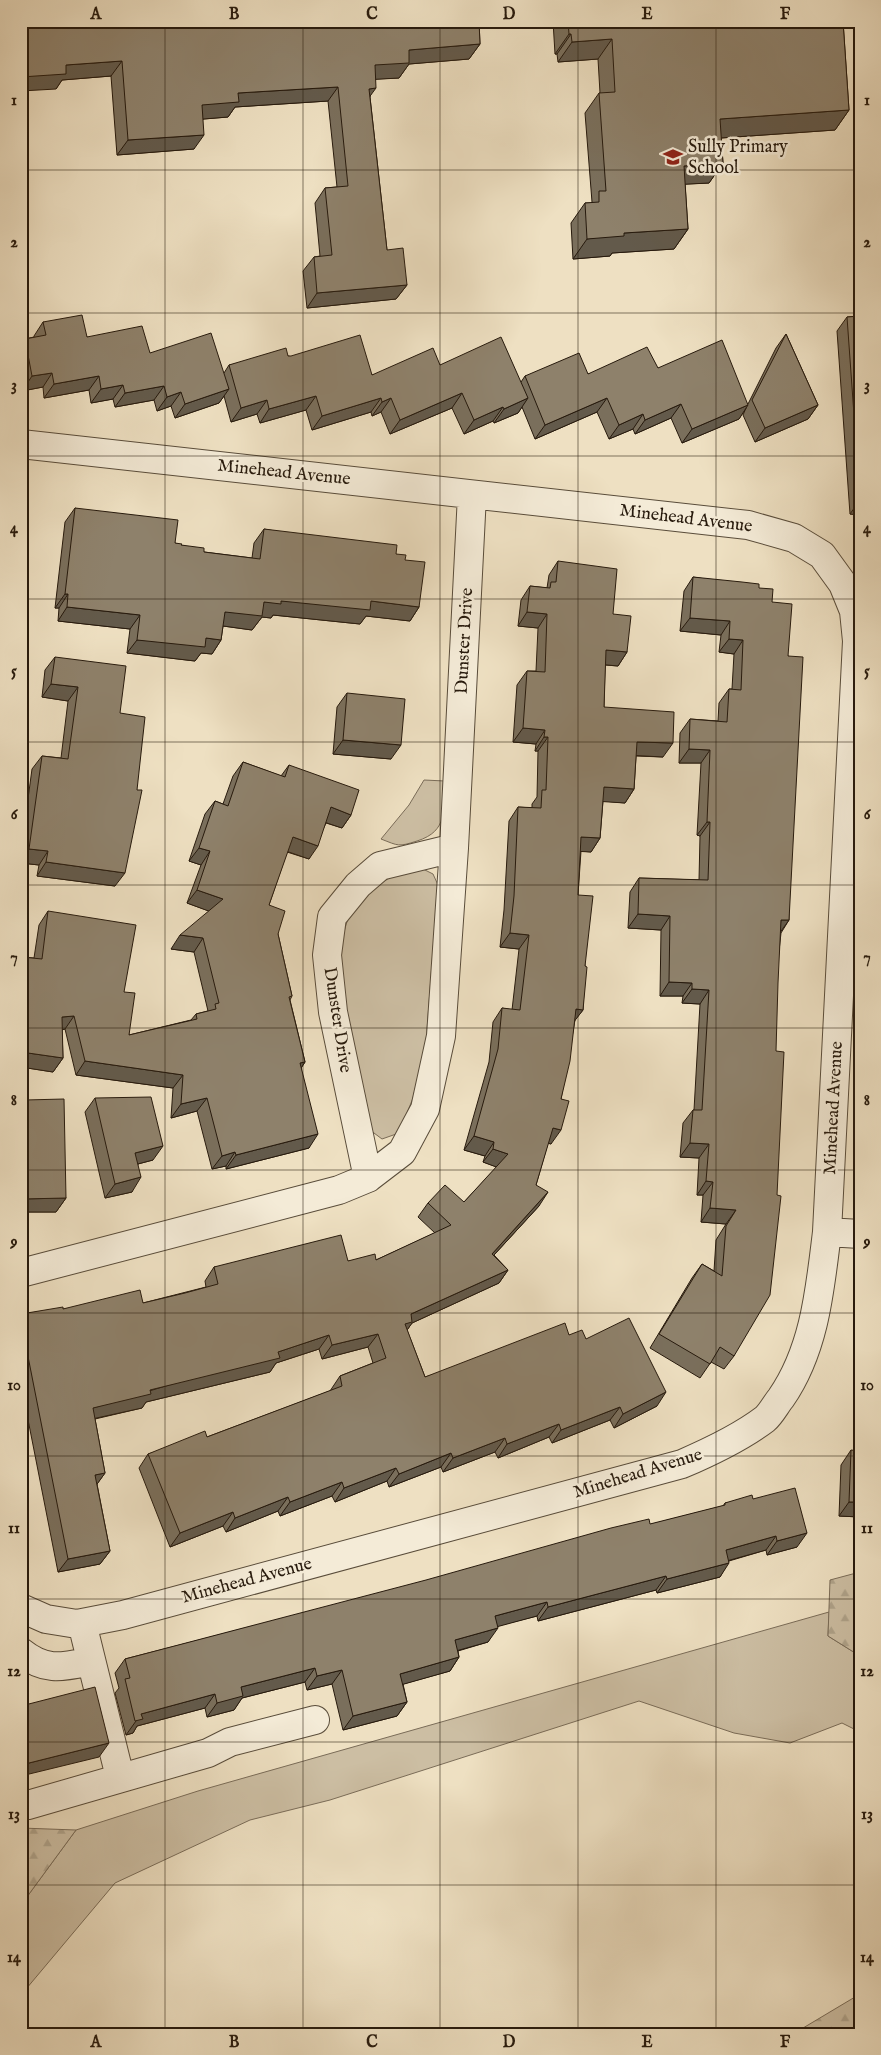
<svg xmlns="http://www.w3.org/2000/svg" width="881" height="2055" font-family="'IM FELL English',serif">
<defs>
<pattern id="forest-firs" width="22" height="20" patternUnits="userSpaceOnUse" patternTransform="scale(1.25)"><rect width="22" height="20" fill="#ccbea3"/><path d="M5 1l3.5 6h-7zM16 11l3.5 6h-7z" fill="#afa38b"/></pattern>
</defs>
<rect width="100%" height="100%" fill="#eee0c2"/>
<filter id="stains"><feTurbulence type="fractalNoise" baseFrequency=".004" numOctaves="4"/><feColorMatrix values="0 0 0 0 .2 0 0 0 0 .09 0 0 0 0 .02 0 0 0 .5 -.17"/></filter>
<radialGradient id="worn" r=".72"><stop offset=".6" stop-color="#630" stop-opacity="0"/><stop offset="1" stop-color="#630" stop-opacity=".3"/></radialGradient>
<path fill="#ccbea3" stroke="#7a6c58" d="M 424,780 L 445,781 C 443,809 449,831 417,841 C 398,847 399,846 381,839 L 409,805 Z
M 419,867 L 433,874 L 438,885 L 426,1043 L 413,1098 L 399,1133 L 382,1139 L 370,1130 L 341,983 L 340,945 L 349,915 L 372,888 L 393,876 Z
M 829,1612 L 828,1636 L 860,1656 L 860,1732 L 842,1723 L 790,1743 L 734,1733 L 639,1701 L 330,1800 L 250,1820 L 115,1883 L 21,1995 L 21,1905 L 76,1830 L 198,1791 Z"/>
<path fill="url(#forest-firs)" stroke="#7a6c58" d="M 860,1572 L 860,1656 L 828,1636 L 830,1580 Z
M 21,1828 L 76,1830 L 21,1905 Z
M 860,1989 L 860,2034 L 793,2034 L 855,1997 Z"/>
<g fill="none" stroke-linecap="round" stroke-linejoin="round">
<defs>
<path id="minor" d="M 21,444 L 748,525 L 794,538 L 822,555 L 843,584 L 854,611 L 857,641 L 827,1232 C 820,1289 815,1349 781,1398 C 776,1404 771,1414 765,1419 C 740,1438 710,1452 682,1464 L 123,1615 L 77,1624 L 46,1619 L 21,1608
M 368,1178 L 333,1012 L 327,955 L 332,917 L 358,885 L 380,866 L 454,848
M 827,1232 L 860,1234
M 21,1273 L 339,1190 L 368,1178 L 402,1152 L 425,1109 L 441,1036 L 454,848 L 472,495
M 82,1623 L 120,1777
M 21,1652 C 46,1672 62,1667 91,1661
M 21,1803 L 28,1805 L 208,1753 L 230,1742 L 315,1720"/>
</defs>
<use href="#minor" stroke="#594c3a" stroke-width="30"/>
<use href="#minor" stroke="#f4ebd7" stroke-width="28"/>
</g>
<path fill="#7a6f5c" stroke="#271a0d" d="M 203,21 L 479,21 L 480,44 L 469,59 L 409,64 L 399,78 L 375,79 L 370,97 L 387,250 L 407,285 L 396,299 L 307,308 L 303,271 L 314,257 L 320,256 L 315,203 L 325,188 L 337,187 L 328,101 L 235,107 L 228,117 L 203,119 L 194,149 L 117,155 L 111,76 L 62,80 L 56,89 L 52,23 L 159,26 Z
M 553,21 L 843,21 L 849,110 L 835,130 L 721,138 L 723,163 L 709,183 L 685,184 L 688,229 L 674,249 L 612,253 L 610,256 L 573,259 L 571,223 L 585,203 L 591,203 L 592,202 L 585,113 L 599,93 L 600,93 L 598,59 L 558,62 L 557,54 L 555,54 Z
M 860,258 L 860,515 L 850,514 L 837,331 L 847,317 L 859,316 L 854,266 Z
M 43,322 L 87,337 L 224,373 L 229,365 L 288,356 L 372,375 L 440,365 L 521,382 L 525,376 L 588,374 L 658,368 L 748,404 L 776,348 L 786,334 L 818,405 L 808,419 L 755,442 L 743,415 L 746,408 L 739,419 L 682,443 L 671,418 L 635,434 L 633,429 L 609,439 L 597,412 L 535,439 L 522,407 L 518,413 L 494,423 L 493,421 L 464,434 L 452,408 L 390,434 L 381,412 L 372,416 L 371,412 L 312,430 L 306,410 L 260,423 L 257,414 L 231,422 L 224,396 L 219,403 L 175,418 L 171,406 L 157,411 L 154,400 L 115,407 L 113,399 L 91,403 L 89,390 L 44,398 L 43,387 L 22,391 L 21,386 L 21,344 L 25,339 L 34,337 L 34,336 Z
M 75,508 L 175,543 L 181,545 L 204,552 L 252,558 L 254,543 L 264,529 L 396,554 L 405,560 L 419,607 L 410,621 L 366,616 L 360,624 L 273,615 L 271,618 L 262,617 L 252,630 L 223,626 L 221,640 L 212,654 L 201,653 L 195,661 L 127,653 L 130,629 L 58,621 L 59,608 L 55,608 L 65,522 Z
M 558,561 L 613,614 L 627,652 L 618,666 L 605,665 L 604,707 L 663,757 L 636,756 L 634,789 L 625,803 L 603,801 L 600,838 L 591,852 L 581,851 L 578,895 L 585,966 L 583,1010 L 575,1020 L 561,1099 L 551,1144 L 548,1143 L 536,1185 L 539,1206 L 494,1255 L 508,1270 L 499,1283 L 412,1323 L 407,1330 L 425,1377 L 569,1335 L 586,1339 L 657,1406 L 614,1428 L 610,1420 L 552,1443 L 549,1437 L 498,1458 L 495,1452 L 443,1472 L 441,1467 L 389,1487 L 387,1481 L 335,1502 L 332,1496 L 280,1516 L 278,1511 L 226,1532 L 223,1526 L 170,1547 L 139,1468 L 148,1454 L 207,1437 L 330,1391 L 340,1376 L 373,1363 L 368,1347 L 322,1359 L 319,1349 L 276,1363 L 270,1372 L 146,1402 L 142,1408 L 95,1419 L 105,1473 L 97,1484 L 110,1551 L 100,1564 L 58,1572 L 21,1384 L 21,1314 L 63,1309 L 143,1303 L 206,1287 L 205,1281 L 214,1267 L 376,1260 L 435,1233 L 418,1217 L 428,1203 L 464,1202 L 497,1167 L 483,1162 L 485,1156 L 464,1150 L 489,1062 L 493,1022 L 502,1008 L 512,1010 L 519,949 L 500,947 L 504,910 L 509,821 L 518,807 L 532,808 L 532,804 L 537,797 L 538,751 L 535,751 L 536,744 L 513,742 L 517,685 L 527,671 L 536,671 L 538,628 L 518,626 L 521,600 L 530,586 L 547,588 L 549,575 Z
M 693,577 L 759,588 L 772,602 L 788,656 L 789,920 L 781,933 L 734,1356 L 724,1369 L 711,1362 L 700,1378 L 650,1348 L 692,1278 L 702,1264 L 714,1271 L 716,1240 L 726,1224 L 701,1222 L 703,1195 L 697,1195 L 699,1158 L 680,1157 L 683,1123 L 693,1110 L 694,1110 L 700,1004 L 682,1003 L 683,996 L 660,996 L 661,930 L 628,928 L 630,892 L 639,878 L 699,880 L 700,836 L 697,835 L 701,763 L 679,763 L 680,733 L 690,719 L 718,721 L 719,703 L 729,689 L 732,689 L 734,654 L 719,652 L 721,635 L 680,631 L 684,591 Z
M 55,657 L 120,713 L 115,886 L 37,876 L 39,865 L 21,863 L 21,851 L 32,769 L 42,756 L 61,758 L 68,701 L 42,697 L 45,670 Z
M 347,693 L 391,759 L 333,754 L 337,707 Z
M 243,762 L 281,776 L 289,765 L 351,815 L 342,828 L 326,823 L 309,859 L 287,852 L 269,905 L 278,934 L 292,996 L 290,1000 L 305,1062 L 301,1068 L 309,1148 L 226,1169 L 226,1166 L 212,1169 L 197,1111 L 171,1118 L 173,1088 L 76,1075 L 65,1029 L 62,1030 L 63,1058 L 53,1072 L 21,1067 L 21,957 L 34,958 L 39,925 L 48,911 L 124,992 L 129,1035 L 191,1020 L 196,1014 L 208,1011 L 194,952 L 171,949 L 209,911 L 187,903 L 201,865 L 189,861 L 205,814 L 215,801 L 223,804 L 233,776 Z
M 95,1098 L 153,1160 L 138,1164 L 132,1192 L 105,1198 L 85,1112 Z
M 25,1100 L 66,1198 L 56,1212 L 21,1212 L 21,1105 Z
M 860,1327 L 860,1369 L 854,1368 Z
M 851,1450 L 860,1517 L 839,1516 L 841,1465 Z
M 753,1499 L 797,1547 L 767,1555 L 766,1550 L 729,1561 L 720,1577 L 657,1593 L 656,1590 L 538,1621 L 537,1616 L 497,1626 L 488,1642 L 458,1651 L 459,1657 L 450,1671 L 403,1684 L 407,1702 L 397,1716 L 343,1730 L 332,1684 L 307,1690 L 305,1682 L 242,1698 L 234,1710 L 207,1717 L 205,1708 L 137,1726 L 133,1733 L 126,1735 L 115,1693 L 119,1688 L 115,1673 L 125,1659 L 723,1506 L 725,1503 Z"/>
<path fill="#635a4b" stroke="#271a0d" d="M 569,34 L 571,34 L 557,54 L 555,54 Z
M 612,39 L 598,59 L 558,62 L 572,42 Z
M 480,44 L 469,59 L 409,64 L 399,78 L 364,80 L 375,65 L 409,50 Z
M 122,61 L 111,76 L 62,80 L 56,89 L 21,91 L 21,77 L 66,65 Z
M 338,87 L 328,101 L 235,107 L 228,117 L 192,120 L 202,105 L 238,93 Z
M 376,88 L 365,103 L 369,89 Z
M 849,110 L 835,130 L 706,139 L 720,119 Z
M 204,135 L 194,149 L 117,155 L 128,140 Z
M 723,163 L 709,183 L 670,185 L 684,166 Z
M 688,229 L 674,249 L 612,253 L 610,256 L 573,259 L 587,239 L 624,233 Z
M 407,285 L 396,299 L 307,308 L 317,293 Z
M 52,373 L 43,387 L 22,391 L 32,376 Z
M 99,376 L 89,390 L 44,398 L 54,384 Z
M 123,385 L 113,399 L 91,403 L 101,389 Z
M 164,386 L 154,400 L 115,407 L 125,393 Z
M 229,389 L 219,403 L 175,418 L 185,404 Z
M 181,392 L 171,406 L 157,411 L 167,397 Z
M 462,393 L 452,408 L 390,434 L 400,420 Z
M 316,396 L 306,410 L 260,423 L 269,409 Z
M 381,398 L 371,412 L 312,430 L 322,416 Z
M 391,398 L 381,412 L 372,416 L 382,402 Z
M 528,398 L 518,413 L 494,423 L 504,409 Z
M 607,398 L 597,412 L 535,439 L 545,425 Z
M 267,400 L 257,414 L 231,422 L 241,408 Z
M 681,404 L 671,418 L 635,434 L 645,420 Z
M 748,405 L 739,419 L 682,443 L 692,429 Z
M 818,405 L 808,419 L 755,442 L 765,428 Z
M 503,407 L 493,421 L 464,434 L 474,420 Z
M 643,414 L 633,429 L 609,439 L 619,425 Z
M 860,500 L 860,515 L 850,514 Z
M 65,594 L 68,594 L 59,608 L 55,608 Z
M 281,601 L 371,601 L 419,607 L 410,621 L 366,616 L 360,624 L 273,615 L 271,618 L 262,617 L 252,630 L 216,625 L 225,612 L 264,602 Z
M 67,607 L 140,615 L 130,629 L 58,621 Z
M 527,612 L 547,614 L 538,628 L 518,626 Z
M 690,618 L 730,621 L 721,635 L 680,631 Z
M 206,638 L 221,640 L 212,654 L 201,653 L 195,661 L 127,653 L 137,640 Z
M 729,639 L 743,640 L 734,654 L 719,652 Z
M 606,650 L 627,652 L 618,666 L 597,664 Z
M 51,684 L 78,687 L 68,701 L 42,697 Z
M 523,728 L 545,730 L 536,744 L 513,742 Z
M 544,737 L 548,737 L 538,751 L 535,751 Z
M 343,740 L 401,745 L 391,759 L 333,754 Z
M 637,742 L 673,743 L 663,757 L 627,755 Z
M 689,749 L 710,750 L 701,763 L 679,763 Z
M 604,787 L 634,789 L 625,803 L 594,801 Z
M 331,807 L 351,815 L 342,828 L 321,821 Z
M 707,822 L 710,822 L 700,836 L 697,835 Z
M 293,837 L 318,846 L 309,859 L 283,850 Z
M 581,837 L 600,838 L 591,852 L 572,851 Z
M 199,848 L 210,851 L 201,865 L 189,861 Z
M 29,849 L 48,851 L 39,865 L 21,863 L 21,860 Z
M 46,862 L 125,873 L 115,886 L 37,876 Z
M 197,890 L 223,899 L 214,913 L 187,903 Z
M 638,914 L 670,916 L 661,930 L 628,928 Z
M 781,920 L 789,920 L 779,934 Z
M 510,933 L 529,935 L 519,949 L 500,947 Z
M 180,935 L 203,938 L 194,952 L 171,949 Z
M 669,982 L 692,983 L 683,996 L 660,996 Z
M 21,984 L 28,985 L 21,994 Z
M 692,989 L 709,990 L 700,1004 L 682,1003 Z
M 576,1009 L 583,1010 L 573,1023 Z
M 74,1016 L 65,1029 L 52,1031 L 62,1017 Z
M 21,1052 L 63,1058 L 53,1072 L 21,1067 Z
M 85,1061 L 183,1075 L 173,1088 L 76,1075 Z
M 305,1062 L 296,1076 L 300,1063 Z
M 207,1098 L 197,1111 L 171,1118 L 181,1104 Z
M 553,1128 L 561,1130 L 551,1144 L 543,1142 Z
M 318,1134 L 309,1148 L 226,1169 L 236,1155 Z
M 474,1136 L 494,1142 L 485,1156 L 464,1150 Z
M 690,1143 L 709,1144 L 699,1158 L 680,1157 Z
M 163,1146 L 153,1160 L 126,1167 L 135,1153 Z
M 493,1149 L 508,1154 L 499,1168 L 483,1162 Z
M 235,1152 L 226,1166 L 212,1169 L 222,1156 Z
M 141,1177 L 132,1192 L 105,1198 L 115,1184 Z
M 706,1181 L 713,1182 L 703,1195 L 697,1195 Z
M 548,1192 L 539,1206 L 483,1267 L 492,1254 Z
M 66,1198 L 56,1212 L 21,1212 L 21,1200 L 22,1199 Z
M 710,1208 L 736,1210 L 726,1224 L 701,1222 Z
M 508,1270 L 499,1283 L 412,1323 L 403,1336 L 395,1338 L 411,1314 Z
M 378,1334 L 368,1347 L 322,1359 L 332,1345 Z
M 329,1335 L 319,1349 L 276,1363 L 270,1372 L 146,1402 L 142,1408 L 83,1421 L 93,1408 L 278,1352 Z
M 860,1360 L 860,1369 L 854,1368 Z
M 666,1392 L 657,1406 L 614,1428 L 623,1414 Z
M 620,1407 L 610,1420 L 552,1443 L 561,1430 Z
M 559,1424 L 549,1437 L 498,1458 L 507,1444 Z
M 505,1438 L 495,1452 L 443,1472 L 453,1458 Z
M 451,1453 L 441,1467 L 389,1487 L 399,1474 Z
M 396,1468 L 387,1481 L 335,1502 L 344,1488 Z
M 105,1473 L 95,1487 L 95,1475 Z
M 342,1482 L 332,1496 L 280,1516 L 290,1502 Z
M 288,1497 L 278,1511 L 226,1532 L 235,1518 Z
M 849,1502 L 860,1502 L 860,1517 L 839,1516 Z
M 233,1512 L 223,1526 L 170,1547 L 180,1533 Z
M 807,1533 L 797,1547 L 767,1555 L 777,1541 Z
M 776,1536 L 766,1550 L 716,1564 L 726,1550 Z
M 110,1551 L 100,1564 L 58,1572 L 68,1559 Z
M 729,1563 L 720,1577 L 657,1593 L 667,1579 Z
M 666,1576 L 656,1590 L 538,1621 L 548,1607 Z
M 547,1602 L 537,1616 L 485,1630 L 495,1616 Z
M 498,1628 L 488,1642 L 445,1654 L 455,1640 Z
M 459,1657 L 450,1671 L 390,1688 L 400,1674 Z
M 315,1668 L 305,1682 L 242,1698 L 234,1710 L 207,1717 L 217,1703 L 241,1687 Z
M 342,1670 L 332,1684 L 307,1690 L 317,1676 Z
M 215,1694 L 205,1708 L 137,1726 L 133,1733 L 126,1735 L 141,1714 Z
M 407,1702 L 397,1716 L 343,1730 L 353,1716 Z
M 109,1743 L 99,1757 L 21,1776 L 21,1765 Z"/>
<path fill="#8e816b" stroke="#271a0d" d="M 21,21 L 52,21 L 52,23 L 75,21 L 99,21 L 100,24 L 133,21 L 158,21 L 159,26 L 208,21 L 479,21 L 480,44 L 409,50 L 409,63 L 375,65 L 376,88 L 369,89 L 387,250 L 403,248 L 407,285 L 317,293 L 314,257 L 332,255 L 325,188 L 348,186 L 338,87 L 238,93 L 239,102 L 202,105 L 204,135 L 128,140 L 122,61 L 66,65 L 66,74 L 21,77 Z
M 568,21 L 843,21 L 849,110 L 720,119 L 723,163 L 684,166 L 688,229 L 624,233 L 624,236 L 587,239 L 585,203 L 599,202 L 599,191 L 606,191 L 599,93 L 615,92 L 612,39 L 572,42 L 571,34 L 569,34 Z
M 82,315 L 87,337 L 142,326 L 150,353 L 211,333 L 229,389 L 185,404 L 181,392 L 167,397 L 164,386 L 125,393 L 123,385 L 101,389 L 99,376 L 54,384 L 52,373 L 32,376 L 25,339 L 46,335 L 43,322 Z
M 860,316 L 860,499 L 847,317 Z
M 786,334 L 818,405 L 765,428 L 752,400 Z
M 360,335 L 372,375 L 433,348 L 440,365 L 501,337 L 528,398 L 504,409 L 503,407 L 474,420 L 462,393 L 400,420 L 391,398 L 382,402 L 381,398 L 322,416 L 316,396 L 269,409 L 267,400 L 241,408 L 229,365 L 286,348 L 288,356 L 291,356 Z
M 722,340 L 748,405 L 692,429 L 681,404 L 645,420 L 643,414 L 619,425 L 607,398 L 545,425 L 525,376 L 579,353 L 588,374 L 647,347 L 658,368 Z
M 75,508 L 178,520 L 175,543 L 182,544 L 181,545 L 204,548 L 204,552 L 260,559 L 264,529 L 397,545 L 396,554 L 406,555 L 405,560 L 425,562 L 419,607 L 371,601 L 370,610 L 281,601 L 281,604 L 264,602 L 262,616 L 225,612 L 221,640 L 206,638 L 205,647 L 137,640 L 140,615 L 67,607 L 68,594 L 65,594 Z
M 558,561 L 617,569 L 613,614 L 631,616 L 627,652 L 606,650 L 604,707 L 674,712 L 673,743 L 637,742 L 634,789 L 604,787 L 600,838 L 581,837 L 578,895 L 593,896 L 585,966 L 587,967 L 583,1010 L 576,1009 L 570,1061 L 561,1099 L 569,1101 L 561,1130 L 553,1128 L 536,1185 L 548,1192 L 492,1254 L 508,1270 L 411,1314 L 412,1322 L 405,1324 L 425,1377 L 565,1323 L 569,1335 L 582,1330 L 586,1339 L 629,1318 L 666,1392 L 623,1414 L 620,1407 L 561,1430 L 559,1424 L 507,1444 L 505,1438 L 453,1458 L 451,1453 L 399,1474 L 396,1468 L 344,1488 L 342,1482 L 290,1502 L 288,1497 L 235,1518 L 233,1512 L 180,1533 L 148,1454 L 205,1431 L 207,1437 L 342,1386 L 340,1376 L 386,1358 L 378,1334 L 332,1345 L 329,1335 L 278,1352 L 280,1358 L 150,1390 L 151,1394 L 93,1408 L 105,1473 L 95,1475 L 110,1551 L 68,1559 L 21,1321 L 21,1314 L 63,1307 L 63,1309 L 140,1290 L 143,1303 L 185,1293 L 218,1284 L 214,1267 L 341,1235 L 348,1261 L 375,1254 L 376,1260 L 451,1225 L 428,1203 L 445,1185 L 464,1202 L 508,1154 L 493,1149 L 494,1142 L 474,1136 L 498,1049 L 502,1008 L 520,1010 L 529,935 L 510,933 L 514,896 L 518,807 L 541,808 L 542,790 L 546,790 L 548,737 L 544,737 L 545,730 L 523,728 L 527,671 L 545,672 L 547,614 L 527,612 L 530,586 L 550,588 L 551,582 L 556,582 Z
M 693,577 L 742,582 L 759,584 L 759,588 L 773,589 L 772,602 L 792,604 L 788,656 L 803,657 L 789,920 L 781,920 L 778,983 L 776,1051 L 784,1052 L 777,1195 L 781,1196 L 770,1295 L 734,1356 L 720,1347 L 710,1364 L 659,1334 L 702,1264 L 722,1276 L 726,1226 L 736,1210 L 710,1208 L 713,1182 L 706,1181 L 709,1144 L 690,1143 L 693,1110 L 702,1110 L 709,990 L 692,989 L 692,983 L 669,982 L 670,916 L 638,914 L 639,878 L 708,880 L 710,822 L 707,822 L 710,750 L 689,749 L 690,719 L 727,722 L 729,689 L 741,690 L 743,640 L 729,639 L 730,621 L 690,618 Z
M 55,657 L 126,666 L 120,713 L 145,717 L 137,790 L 142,790 L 125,873 L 46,862 L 48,851 L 29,849 L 42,756 L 68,759 L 78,687 L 51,684 Z
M 347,693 L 405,699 L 401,745 L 343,740 Z
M 243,762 L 285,777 L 289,765 L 359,790 L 351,815 L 331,807 L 318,846 L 293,837 L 269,905 L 285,911 L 278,934 L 292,996 L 289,997 L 305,1062 L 300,1063 L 318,1134 L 236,1155 L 235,1152 L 222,1156 L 207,1098 L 181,1104 L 183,1075 L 85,1061 L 74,1016 L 62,1017 L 63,1058 L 21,1052 L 21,1035 L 28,985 L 21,984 L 21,959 L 22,957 L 42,959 L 48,911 L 136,925 L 124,992 L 135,993 L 129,1035 L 197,1019 L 196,1014 L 216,1009 L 215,1004 L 219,1003 L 203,938 L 180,935 L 223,899 L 197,890 L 210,851 L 199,848 L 215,801 L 228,806 Z
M 151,1097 L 163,1146 L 135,1153 L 141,1177 L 115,1184 L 95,1098 Z
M 64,1099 L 66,1198 L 22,1199 L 21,1113 L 26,1113 L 25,1100 Z
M 851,1450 L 860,1451 L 860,1502 L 849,1502 Z
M 795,1488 L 807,1533 L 777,1541 L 776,1536 L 726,1550 L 729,1563 L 667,1579 L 666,1576 L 548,1607 L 547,1602 L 495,1616 L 498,1628 L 455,1640 L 459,1657 L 400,1674 L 407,1702 L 353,1716 L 342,1670 L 317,1676 L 315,1668 L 241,1687 L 243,1696 L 217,1703 L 215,1694 L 141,1714 L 143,1719 L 135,1721 L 125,1679 L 130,1678 L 125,1659 L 426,1580 L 611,1528 L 649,1519 L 650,1524 L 725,1505 L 725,1503 L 752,1495 L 753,1499 Z
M 95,1687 L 109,1743 L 21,1765 L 21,1706 Z"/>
<path fill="none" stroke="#271a0d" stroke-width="1" stroke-opacity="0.55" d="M 165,21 L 165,2034M 303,21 L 303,2034M 440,21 L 440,2034M 578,21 L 578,2034M 716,21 L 716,2034M 21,170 L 860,170M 21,313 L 860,313M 21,456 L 860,456M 21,599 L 860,599M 21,742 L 860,742M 21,885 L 860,885M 21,1028 L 860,1028M 21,1170 L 860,1170M 21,1313 L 860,1313M 21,1456 L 860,1456M 21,1599 L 860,1599M 21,1742 L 860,1742M 21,1885 L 860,1885"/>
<defs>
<symbol id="school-bare" viewBox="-9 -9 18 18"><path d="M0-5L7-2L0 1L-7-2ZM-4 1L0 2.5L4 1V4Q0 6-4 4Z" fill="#8f2418" stroke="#f4ebd7" stroke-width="2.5" paint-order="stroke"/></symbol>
</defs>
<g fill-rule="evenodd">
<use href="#school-bare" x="659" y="143" width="28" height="28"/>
</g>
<g text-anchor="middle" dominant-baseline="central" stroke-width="5" stroke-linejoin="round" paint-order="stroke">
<g font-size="18" fill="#271a0d" stroke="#f4ebd7" text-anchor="start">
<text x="688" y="147">Sully Primary<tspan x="688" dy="21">School</tspan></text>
</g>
<g font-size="18" fill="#271a0d" stroke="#f4ebd7">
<text transform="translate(284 473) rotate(6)">Minehead Avenue</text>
<text transform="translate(686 519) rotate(7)">Minehead Avenue</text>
<text transform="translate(465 641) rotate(-87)">Dunster Drive</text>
<text transform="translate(337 1020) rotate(81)">Dunster Drive</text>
<text transform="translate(834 1108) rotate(-87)">Minehead Avenue</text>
<text transform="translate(638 1474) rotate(-17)">Minehead Avenue</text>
<text transform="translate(247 1581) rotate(-15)">Minehead Avenue</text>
</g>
</g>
<rect width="881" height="2055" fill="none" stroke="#eee0c2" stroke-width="55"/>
<rect x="28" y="28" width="826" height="2000" fill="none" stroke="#271a0d" stroke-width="2"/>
<g font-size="16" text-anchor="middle" font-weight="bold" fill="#271a0d">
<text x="96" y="19">A</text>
<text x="234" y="19">B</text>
<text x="372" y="19">C</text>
<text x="509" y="19">D</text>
<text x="647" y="19">E</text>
<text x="785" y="19">F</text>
<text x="14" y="105">1</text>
<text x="867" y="105">1</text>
<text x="14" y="247">2</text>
<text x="867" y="247">2</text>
<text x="14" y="390">3</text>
<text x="867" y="390">3</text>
<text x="14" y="533">4</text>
<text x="867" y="533">4</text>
<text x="14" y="676">5</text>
<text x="867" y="676">5</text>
<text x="14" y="819">6</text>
<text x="867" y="819">6</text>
<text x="14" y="962">7</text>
<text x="867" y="962">7</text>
<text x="14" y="1105">8</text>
<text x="867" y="1105">8</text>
<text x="14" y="1247">9</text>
<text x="867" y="1247">9</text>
<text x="14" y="1390">10</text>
<text x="867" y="1390">10</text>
<text x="14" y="1533">11</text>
<text x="867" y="1533">11</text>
<text x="14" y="1676">12</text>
<text x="867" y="1676">12</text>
<text x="14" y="1819">13</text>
<text x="867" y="1819">13</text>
<text x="14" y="1962">14</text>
<text x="867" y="1962">14</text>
<text x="96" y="2047">A</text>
<text x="234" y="2047">B</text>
<text x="372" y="2047">C</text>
<text x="509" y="2047">D</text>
<text x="647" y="2047">E</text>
<text x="785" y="2047">F</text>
</g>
<rect width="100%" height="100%" filter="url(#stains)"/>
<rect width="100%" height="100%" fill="url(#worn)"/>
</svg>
